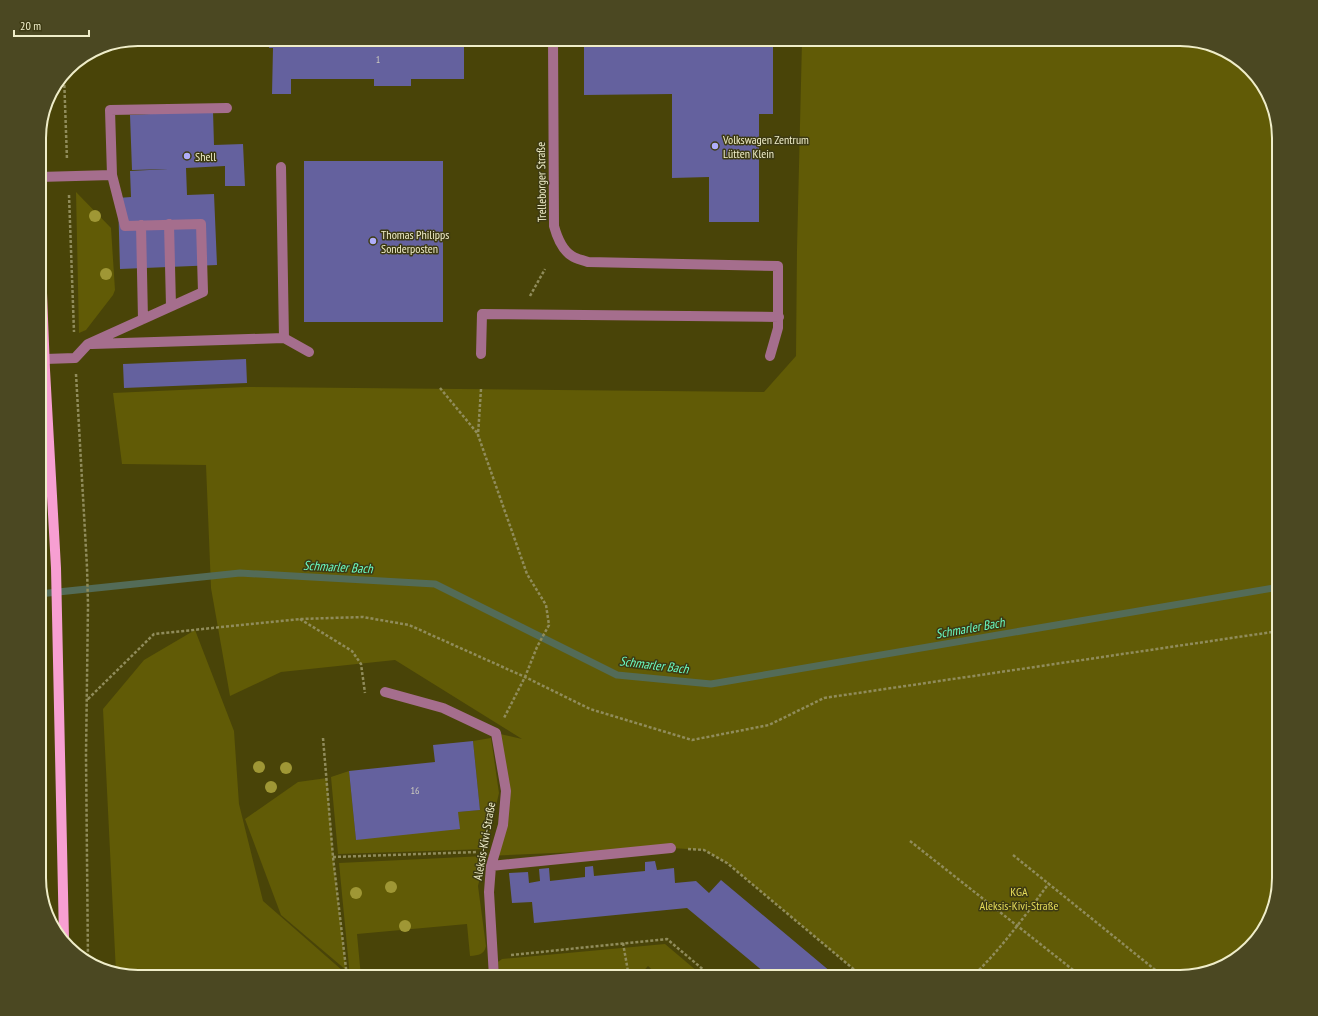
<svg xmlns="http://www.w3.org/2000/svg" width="1318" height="1016" font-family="'PT Sans Narrow',sans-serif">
<rect width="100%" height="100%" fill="#494408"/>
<path fill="#615b06" d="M 791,39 L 1180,39 L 1212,44 L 1240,60 L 1269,94 L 1279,138 L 1279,878 L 1274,910 L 1258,938 L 1223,967 L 1180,977 L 863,977 L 727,863 L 704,850 L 671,848 L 485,856 L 478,886 L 486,946 C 484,955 479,955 470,956 L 467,924 L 357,934 L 361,977 L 350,977 L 339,863 L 485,856 L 495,852 L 506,791 L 496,733 L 522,739 L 395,660 L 281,672 L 230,696 L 211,588 L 206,465 L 122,464 L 113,393 L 246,387 L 764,392 L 796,356 L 797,249 L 802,41 L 791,40 Z
M 76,192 L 111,228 L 115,290 L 113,295 L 86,330 L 79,333 Z
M 195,630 L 234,731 L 239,804 L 263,901 L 343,971 L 344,977 L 138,977 L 116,973 L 103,709 L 144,660 Z
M 491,738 L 499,793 L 486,849 L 338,854 L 331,777 L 349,771 L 356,840 L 458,812 L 480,810 L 473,741 Z
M 327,778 L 333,857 L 346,970 L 281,915 L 245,819 L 298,782 Z
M 665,944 L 704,977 L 660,977 L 648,966 L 638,977 L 622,977 L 617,973 L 614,977 L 500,977 L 498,962 L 502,959 Z"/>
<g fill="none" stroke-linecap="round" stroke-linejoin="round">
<path stroke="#536b57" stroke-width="7" d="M 39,594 L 240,573 L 435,584 L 617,675 L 711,684 L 1279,587"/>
</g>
<path fill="#64619e" d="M 269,39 L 464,39 L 464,79 L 411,79 L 411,86 L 374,86 L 374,79 L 291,79 L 291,94 L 272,94 L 273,48 L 269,48 Z
M 688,39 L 773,39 L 773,114 L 759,114 L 759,222 L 709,222 L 709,177 L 672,178 L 672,94 L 584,95 L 584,44 L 688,44 Z
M 213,111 L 214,145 L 243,144 L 245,186 L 225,186 L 225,166 L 186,168 L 187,195 L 214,194 L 217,265 L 120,269 L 118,198 L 131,197 L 130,171 L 168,169 L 132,170 L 130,115 Z
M 304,161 L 443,161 L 443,322 L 304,322 Z
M 246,359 L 247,383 L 124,388 L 123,364 Z
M 473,741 L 480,810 L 458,812 L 460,829 L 356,840 L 349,771 L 435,762 L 433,745 Z
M 655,861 L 657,870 L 674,868 L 675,883 L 696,881 L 709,893 L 721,880 L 837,977 L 770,977 L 687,908 L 534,923 L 532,902 L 512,903 L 509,873 L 528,872 L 529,883 L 540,881 L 539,869 L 549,868 L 550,881 L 585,877 L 585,867 L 593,866 L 594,876 L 645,871 L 645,862 Z"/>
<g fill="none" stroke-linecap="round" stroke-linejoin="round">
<path stroke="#908c5b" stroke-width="2.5" stroke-dasharray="3 2" stroke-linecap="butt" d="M 64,75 L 67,160
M 69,195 L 74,332
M 530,296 L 545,269
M 76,374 L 87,567 L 88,605 L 86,755 L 88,962
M 440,388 L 478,434
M 481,389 L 478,435 L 527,574 L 546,605 L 549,625 L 537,647 L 525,677 L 504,718
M 300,619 L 352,651 L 361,664 L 365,693
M 88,699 L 154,634 L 300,619 L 363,617 L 409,625 L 525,677 L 590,709 L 692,740 L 769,725 L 824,698 L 1279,631
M 323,738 L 333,857 L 347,977
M 39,781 L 40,790
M 910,841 L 1082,977
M 688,849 L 704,850 L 727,863 L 863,977
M 1013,855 L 1164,977
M 333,857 L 477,852
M 623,943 L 629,977
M 511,955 L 667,939 L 712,977
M 972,977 C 1001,949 1025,916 1049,883"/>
<path stroke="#a56e8d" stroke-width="10" d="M 553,39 L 554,226 C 557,237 562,250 572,256 C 576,259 583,260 588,262 L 778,266 L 778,328 L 770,356
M 281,167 L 284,338
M 39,177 L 112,175 L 110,110 L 227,108
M 169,224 L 171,306
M 141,225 L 143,319
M 92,344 L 284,338 L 309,352
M 481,354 L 482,314 L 779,317
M 45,359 L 75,358 L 88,344 L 203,292 L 201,224 L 125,226 L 112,175
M 385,692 L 443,708 L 496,733 L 506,791 L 503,825 L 491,866 L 489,892 L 494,977
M 491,866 L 671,848"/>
<path stroke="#f79fd2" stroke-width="10" d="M 39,216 L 45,370 L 56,568 L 64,939"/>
</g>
<g fill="#9f9735">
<circle cx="95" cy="216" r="6"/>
<circle cx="106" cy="274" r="6"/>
<circle cx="259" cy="767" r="6"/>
<circle cx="286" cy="768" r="6"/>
<circle cx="271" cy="787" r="6"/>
<circle cx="391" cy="887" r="6"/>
<circle cx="356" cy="893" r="6"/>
<circle cx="405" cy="926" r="6"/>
</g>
<g fill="#b0aefa" stroke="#3d3a13" stroke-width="1.5">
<circle cx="715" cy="146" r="4"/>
<circle cx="187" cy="156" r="4"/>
<circle cx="373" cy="241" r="4"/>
</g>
<g text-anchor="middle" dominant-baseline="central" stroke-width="3" stroke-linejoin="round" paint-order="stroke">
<g font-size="10" fill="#cccabe">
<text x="378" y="59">1</text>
<text x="415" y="790">16</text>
</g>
<g font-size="12" fill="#efedc9" stroke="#3d3a13" text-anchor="start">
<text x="723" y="139">Volkswagen Zentrum<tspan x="723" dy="14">Lütten Klein</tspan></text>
<text x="195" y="156">Shell</text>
<text x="381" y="234">Thomas Philipps<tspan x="381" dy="14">Sonderposten</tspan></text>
</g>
<g font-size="12" fill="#efedc9" stroke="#3d3a13">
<text transform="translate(541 182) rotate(-91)">Trelleborger Straße</text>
<text transform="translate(484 841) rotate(-80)">Aleksis-Kivi-Straße</text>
</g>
<g font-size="12" fill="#e5db59" stroke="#3d3a13">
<text x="1019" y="891">KGA<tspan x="1019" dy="14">Aleksis-Kivi-Straße</tspan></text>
</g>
<g font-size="13" font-style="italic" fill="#6afbc3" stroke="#3d3a13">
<text transform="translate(338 567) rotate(3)">Schmarler Bach</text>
<text transform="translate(970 628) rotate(-10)">Schmarler Bach</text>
<text transform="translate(654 665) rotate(7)">Schmarler Bach</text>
</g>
</g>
<path d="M0 0H1318V1016H0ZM138 46H1180A92 92 0 0 1 1272 138V878A92 92 0 0 1 1180 970H138A92 92 0 0 1 46 878V138A92 92 0 0 1 138 46Z" fill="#4b4822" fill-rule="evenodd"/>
<path fill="none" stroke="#efedc9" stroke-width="2" d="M138 46H1180A92 92 0 0 1 1272 138V878A92 92 0 0 1 1180 970H138A92 92 0 0 1 46 878V138A92 92 0 0 1 138 46Z"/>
<path d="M14 30v6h75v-6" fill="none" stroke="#efedc9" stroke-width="2"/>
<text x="20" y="30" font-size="12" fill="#efedc9" stroke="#3d3a13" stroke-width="3" paint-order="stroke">20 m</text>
</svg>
